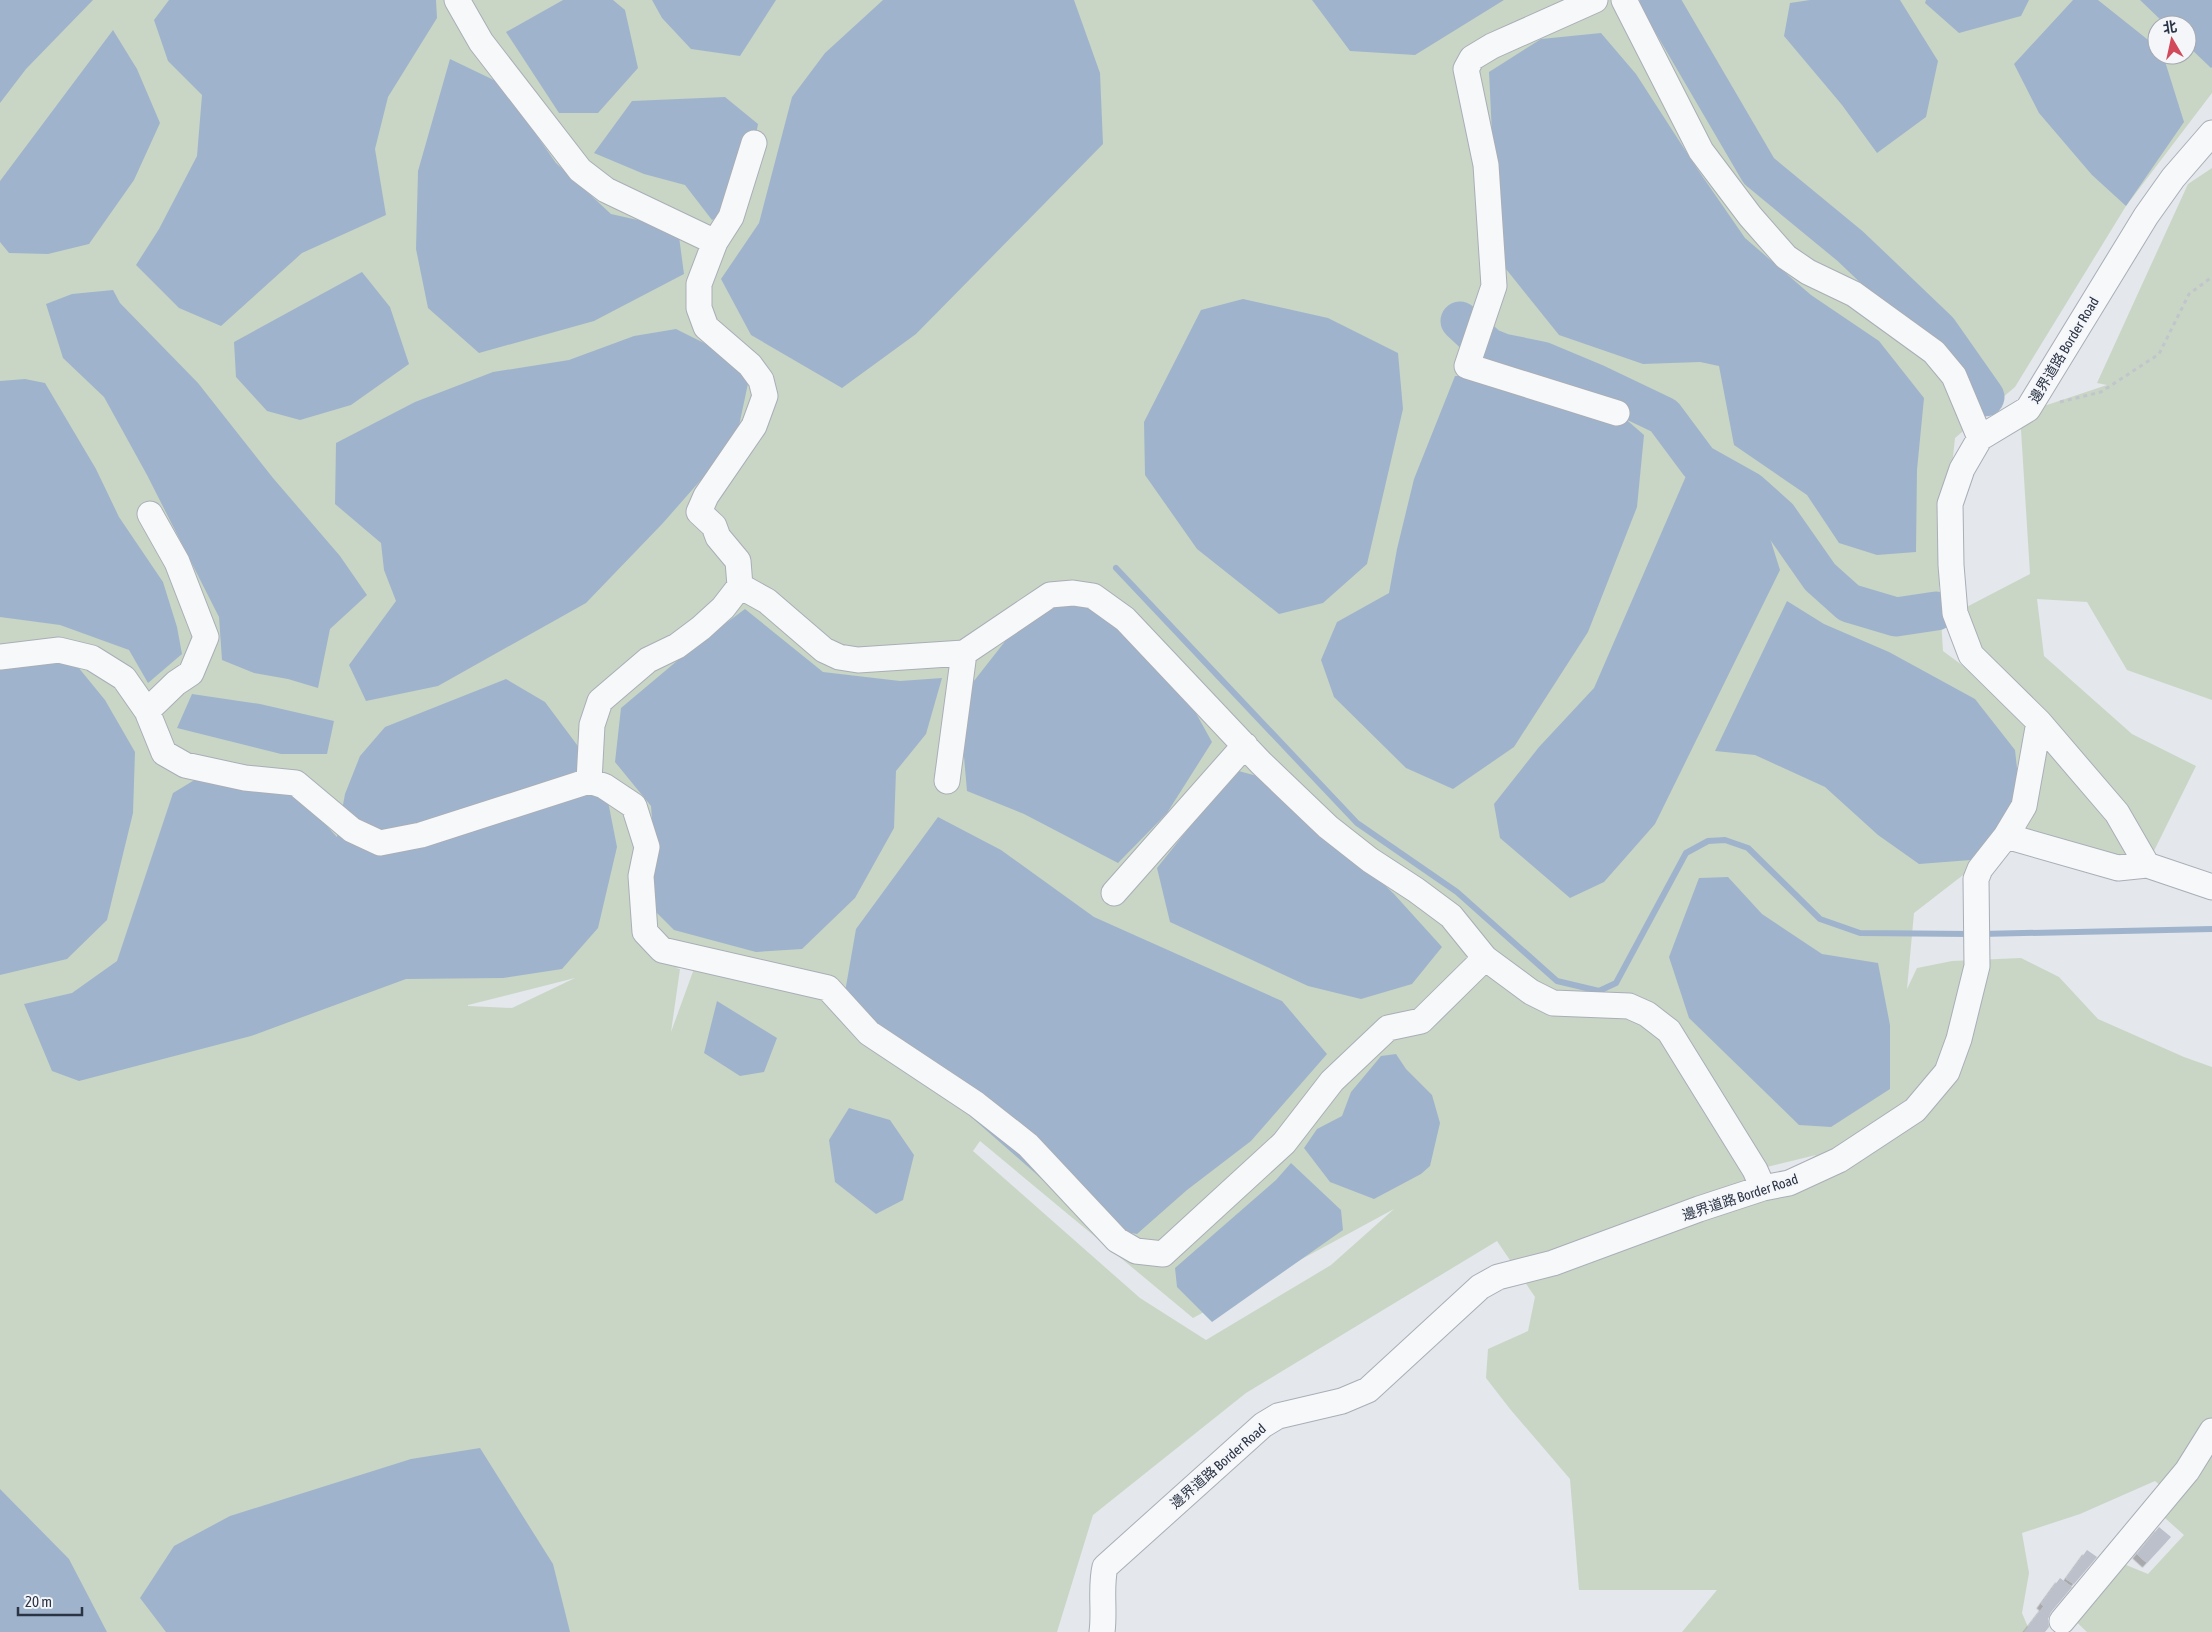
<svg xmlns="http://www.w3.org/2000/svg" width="2212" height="1632" font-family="'Asap Condensed','Noto Sans SC',sans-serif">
<defs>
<filter id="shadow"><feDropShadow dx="-4.5" dy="4.5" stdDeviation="0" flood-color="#0004"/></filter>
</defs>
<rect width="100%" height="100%" fill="#e4e7ec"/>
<path fill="#c9d6c5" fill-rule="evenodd" d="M 0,0 L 2212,0 L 2212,93 L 2126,206 L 2015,387 L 1955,438 L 1939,587 L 1943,651 L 2036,720 L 1978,646 L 1955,613 L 2030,574 L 2020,414 L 2107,385 L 2097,383 L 2188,184 L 2212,168 L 2212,700 L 2127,670 L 2087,602 L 2037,599 L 2044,656 L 2132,734 L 2196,766 L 2147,865 L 2019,840 L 2038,722 L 1967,872 L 1914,913 L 1907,989 L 1917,968 L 1952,961 L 2021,958 L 2059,977 L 2098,1019 L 2184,1057 L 2212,1067 L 2212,1632 L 2087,1632 L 2068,1614 L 2114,1560 L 2148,1574 L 2184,1535 L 2156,1510 L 2169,1493 L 2155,1481 L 2080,1514 L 2022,1533 L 2029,1573 L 2022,1613 L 2030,1632 L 1682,1632 L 1717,1590 L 1579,1590 L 1570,1479 L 1510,1409 L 1486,1378 L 1488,1349 L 1528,1331 L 1535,1297 L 1497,1241 L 1246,1393 L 1093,1515 L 1057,1632 L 0,1632 ZM 2157,25 L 2187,25 L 2187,55 L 2157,55 ZM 695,966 L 671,1032 L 680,969 L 676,968 ZM 575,978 L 512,1008 L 468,1006 L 468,1005 ZM 980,1141 L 1193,1318 L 1394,1209 L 1331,1265 L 1206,1340 L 1140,1298 L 973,1151 ZM 1816,1155 L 1763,1188 L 1755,1170 Z"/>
<path fill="#9fb4cc" d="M 0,0 L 93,0 L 26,69 L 0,103 Z
M 169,0 L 436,0 L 437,18 L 388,97 L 375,149 L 386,215 L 302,253 L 221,326 L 179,308 L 136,265 L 159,229 L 197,156 L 202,95 L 168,61 L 154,20 Z
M 563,0 L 613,0 L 625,10 L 638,68 L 598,113 L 559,113 L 506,32 Z
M 652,0 L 776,0 L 740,56 L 691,49 L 662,18 Z
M 883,0 L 1074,0 L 1100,73 L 1103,144 L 916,334 L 842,388 L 751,335 L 721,279 L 759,223 L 792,97 L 825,53 Z
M 1312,0 L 1504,0 L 1415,55 L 1350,51 Z
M 1810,0 L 1900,0 L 1938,61 L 1926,117 L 1877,153 L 1842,105 L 1784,36 L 1790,3 Z
M 1926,0 L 2029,0 L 2021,16 L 1959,33 L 1925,3 Z
M 2073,0 L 2098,0 L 2157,47 L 2157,55 L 2163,55 L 2184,122 L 2126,206 L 2092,175 L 2039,113 L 2014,64 Z
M 2140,0 L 2212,0 L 2212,67 L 2211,68 L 2187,45 L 2187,25 L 2166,25 Z
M 113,30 L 137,69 L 160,123 L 134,180 L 89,244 L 48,254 L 9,253 L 0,242 L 0,181 Z
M 1601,33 L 1636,74 L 1698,170 L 1745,238 L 1811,295 L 1879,341 L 1924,398 L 1917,470 L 1916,552 L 1877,555 L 1839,543 L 1807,495 L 1734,445 L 1719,366 L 1700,362 L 1643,364 L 1559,335 L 1498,259 L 1489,72 L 1541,39 Z
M 450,59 L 500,83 L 556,163 L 611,214 L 678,229 L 684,274 L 594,321 L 479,353 L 428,308 L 416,249 L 418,171 Z
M 725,97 L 758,124 L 742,208 L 712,220 L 685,185 L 644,174 L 594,153 L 632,101 Z
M 362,272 L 390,307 L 409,364 L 351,405 L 300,420 L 267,411 L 236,377 L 234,342 Z
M 113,290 L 120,303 L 198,383 L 273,478 L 340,556 L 367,595 L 330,629 L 318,688 L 288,679 L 254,673 L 222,660 L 219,617 L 147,475 L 104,397 L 63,358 L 46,304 L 72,294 Z
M 1243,299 L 1328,318 L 1398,353 L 1403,409 L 1367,564 L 1323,603 L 1279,614 L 1197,549 L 1145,475 L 1144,422 L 1201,310 Z
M 676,329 L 714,348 L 750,374 L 736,440 L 663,523 L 586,603 L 438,686 L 366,701 L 349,665 L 396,601 L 384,570 L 381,543 L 335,504 L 336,443 L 415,402 L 493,372 L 569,360 L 634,336 Z
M 1455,376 L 1520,376 L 1606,402 L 1644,435 L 1637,507 L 1588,632 L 1514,747 L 1453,789 L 1406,768 L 1334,697 L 1321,660 L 1337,622 L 1389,593 L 1397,549 L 1414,479 Z
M 25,379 L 45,383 L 96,469 L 119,517 L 163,582 L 177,627 L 182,654 L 148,683 L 129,650 L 60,625 L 0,617 L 0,381 Z
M 1686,476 L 1763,516 L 1780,570 L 1655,824 L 1604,882 L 1570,898 L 1500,838 L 1494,804 L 1539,747 L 1594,688 Z
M 1067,590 L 1168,663 L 1212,742 L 1167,813 L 1118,863 L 1024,814 L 967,791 L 959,700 L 1010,635 Z
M 1787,601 L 1824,624 L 1889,652 L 1975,699 L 2015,750 L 2023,823 L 1971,860 L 1919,864 L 1878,835 L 1825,787 L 1755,755 L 1715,751 Z
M 745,609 L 823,672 L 900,681 L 942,678 L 926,734 L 896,771 L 894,828 L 855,898 L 802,949 L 756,952 L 674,930 L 649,905 L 655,858 L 651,806 L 615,762 L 621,708 L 690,650 Z
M 0,652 L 69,656 L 105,700 L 135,752 L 133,813 L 107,920 L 67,959 L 0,975 Z
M 506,679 L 545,702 L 604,781 L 617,847 L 598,928 L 562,969 L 503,978 L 406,979 L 251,1036 L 79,1081 L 52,1071 L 24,1004 L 72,993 L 117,961 L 173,793 L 206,773 L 258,768 L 303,800 L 337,837 L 345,794 L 360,756 L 385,727 Z
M 192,694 L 260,704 L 334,721 L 327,754 L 281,754 L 177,728 Z
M 1235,770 L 1276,781 L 1394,894 L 1442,947 L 1412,984 L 1361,999 L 1308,986 L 1170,922 L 1157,868 Z
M 938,817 L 1001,850 L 1094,917 L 1282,1001 L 1327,1054 L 1251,1141 L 1187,1190 L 1137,1234 L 1093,1226 L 1034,1172 L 906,1060 L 845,992 L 856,929 Z
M 1728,877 L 1762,914 L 1822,954 L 1878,963 L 1890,1025 L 1890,1089 L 1831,1127 L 1799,1125 L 1689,1018 L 1669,957 L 1699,878 Z
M 717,1001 L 777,1038 L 764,1072 L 740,1076 L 704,1053 Z
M 1396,1054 L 1406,1069 L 1432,1095 L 1440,1123 L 1430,1166 L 1421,1174 L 1374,1199 L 1330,1182 L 1304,1148 L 1317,1129 L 1342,1116 L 1351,1092 L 1381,1056 Z
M 849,1108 L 890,1120 L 914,1155 L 903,1200 L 876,1214 L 835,1182 L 829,1140 Z
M 1291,1163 L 1341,1210 L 1343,1230 L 1212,1322 L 1177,1287 L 1175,1268 L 1276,1180 Z
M 480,1448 L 553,1564 L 570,1632 L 166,1632 L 140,1598 L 174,1546 L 230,1516 L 411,1459 Z
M 0,1489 L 69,1559 L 107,1632 L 0,1632 Z"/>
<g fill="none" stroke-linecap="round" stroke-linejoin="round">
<path stroke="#9fb4cc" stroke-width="6" d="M 1116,568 L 1357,823 L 1457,892 L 1557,981 L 1599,991 L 1616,983 L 1686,853 L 1708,841 L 1725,840 L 1748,848 L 1820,919 L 1860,933 L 1971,934
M 1981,934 L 2212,929"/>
<path stroke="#9fb4cc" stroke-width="39" d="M 1659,0 L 1759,171 L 1850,246 L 1938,330 L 1985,397
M 1460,321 L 1488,347 L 1503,353 L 1542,361 L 1597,384 L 1664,416 L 1699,463 L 1749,491 L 1778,517 L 1820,577 L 1849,603 L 1896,617 L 1936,611"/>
</g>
<path fill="#bbc0ca" filter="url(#shadow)" d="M 2159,1527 L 2171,1537 L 2147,1563 L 2137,1554 Z
M 2087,1550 L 2097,1557 L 2074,1584 L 2066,1579 Z
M 2060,1578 L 2072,1587 L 2051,1612 L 2048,1619 L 2049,1627 L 2045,1632 L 2024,1632 L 2044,1606 L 2041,1604 Z"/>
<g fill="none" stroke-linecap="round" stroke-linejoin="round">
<defs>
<path id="minor" d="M 457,0 L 481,42 L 580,170 L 606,190 L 715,242
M 1595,0 L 1492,46 L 1472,58 L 1466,69 L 1486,165 L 1494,286 L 1467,366 L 1617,413
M 1624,0 L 1701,151 L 1750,216 L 1786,257 L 1808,272 L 1854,294 L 1934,352 L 1954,376 L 1980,438
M 754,143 L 731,217 L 715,242 L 699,284 L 699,308 L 706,327 L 750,365 L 761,380 L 765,396 L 754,426 L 706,496 L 699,512 L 714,526 L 718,537 L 738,561 L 740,586 L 767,601 L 824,650 L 839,657 L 858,660 L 964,653 L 1050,595 L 1073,593 L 1093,596 L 1125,619 L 1261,763 L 1328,827 L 1370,860 L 1416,890 L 1451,916 L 1485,958 L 1531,992 L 1553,1003 L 1629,1006 L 1647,1014 L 1669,1031 L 1755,1170 L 1763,1188
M 0,657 L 59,650 L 92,658 L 124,678 L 147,711 L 164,753 L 185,765 L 245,778 L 296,783 L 352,830 L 380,843 L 421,835 L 589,781 L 604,786 L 634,806 L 647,847 L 641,876 L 645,932 L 662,950 L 828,988 L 869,1033 L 976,1104 L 1028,1145 L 1117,1240 L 1136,1251 L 1163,1254 L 1284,1143 L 1332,1081 L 1388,1028 L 1421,1021 L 1485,958
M 147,711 L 176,683 L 191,673 L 206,637 L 177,562 L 150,514
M 2039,722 L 2117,813 L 2147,865 L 2212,887
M 589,781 L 592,725 L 600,701 L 648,660 L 677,646 L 701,628 L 723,608 L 740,586
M 947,781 L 964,653
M 2006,836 L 2118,868 L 2147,865
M 1114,893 L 1245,745
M 2062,1621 L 2187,1471 L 2212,1431
M 1102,1632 C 1105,1610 1100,1588 1105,1567 L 1263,1425 L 1278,1416 L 1342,1401 L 1368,1390 L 1480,1287 L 1498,1277 L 1553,1263 L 1699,1209 L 1763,1188 L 1789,1183 L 1839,1160 L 1915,1110 L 1947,1072 L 1959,1039 L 1977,966 L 1976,879 L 1980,869 L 2006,836 L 2024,806 L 2039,722 L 1971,655 L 1955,613 L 1951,565 L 1950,504 L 1962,469 L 1980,438 L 2028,409 L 2146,216 L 2173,178 L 2212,133"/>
</defs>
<use href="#minor" stroke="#a9aeb7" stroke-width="27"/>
<path stroke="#c2c5cb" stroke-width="3" stroke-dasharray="4 4" stroke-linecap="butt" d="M 2060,402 L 2101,392 L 2159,354 L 2189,294 L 2212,277"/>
<use href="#minor" stroke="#f7f8fa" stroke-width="25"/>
</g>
<g text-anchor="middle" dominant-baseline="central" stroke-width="4" stroke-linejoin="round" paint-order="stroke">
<g font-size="14" fill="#2b3445" stroke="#f4f6f9">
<text transform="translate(2064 350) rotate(-59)">邊界道路 Border Road</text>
<text transform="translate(1740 1197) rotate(-18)">邊界道路 Border Road</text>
<text transform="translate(1218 1466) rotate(-41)">邊界道路 Border Road</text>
</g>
</g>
<g transform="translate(2172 40) rotate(351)"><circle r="24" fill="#f4f6f9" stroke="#a4a8b1"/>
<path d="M0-4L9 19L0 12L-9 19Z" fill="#d1495b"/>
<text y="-8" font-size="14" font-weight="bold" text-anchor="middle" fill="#2b3445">北</text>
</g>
<path d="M18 1607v8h64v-8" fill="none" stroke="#2b3445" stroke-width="2.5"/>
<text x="25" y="1607" font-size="15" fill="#2b3445" stroke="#f4f6f9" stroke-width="4" paint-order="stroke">20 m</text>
</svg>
